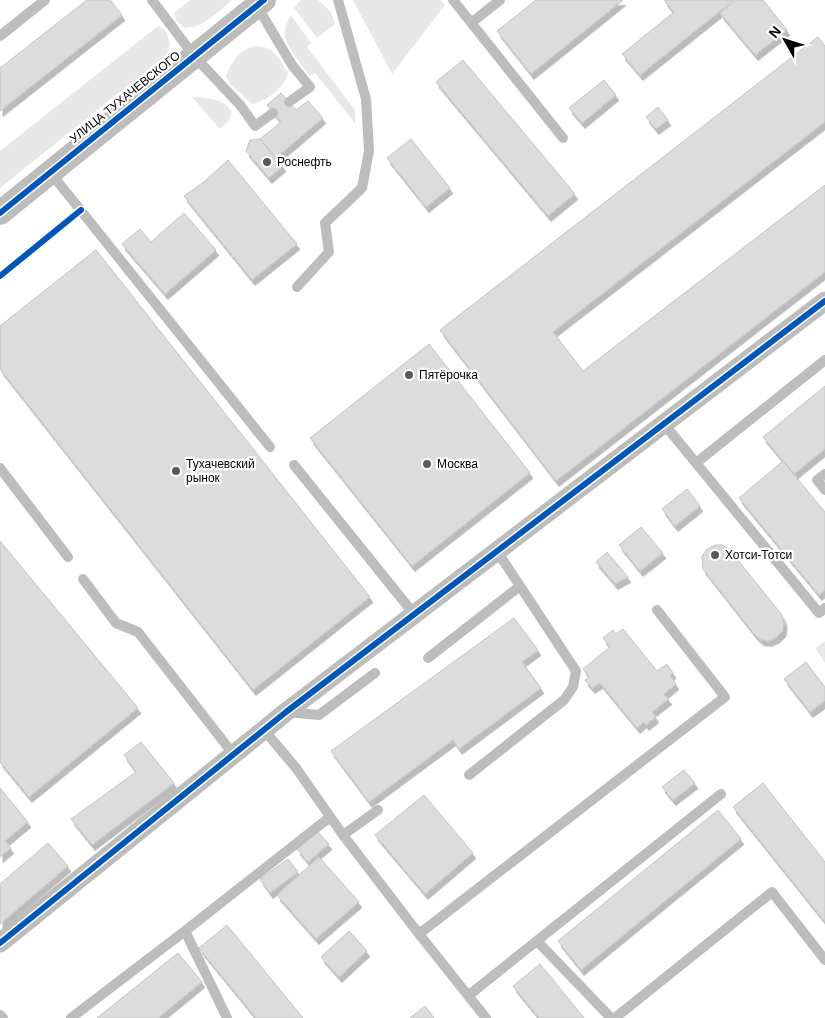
<svg xmlns="http://www.w3.org/2000/svg" width="825" height="1018" font-family="Arial,sans-serif">
<defs>
<filter id="shadow"><feDropShadow dx="3" dy="5.5" stdDeviation="0" flood-color="#0004"/></filter>
</defs>
<rect width="100%" height="100%" fill="#fff"/>
<path fill="#e8e8e8" d="M 190,0 L 232,0 C 218,12 203,28 184,28 L 176,20 L 174,13 Z
M 301,0 L 318,0 L 331,12 L 335,24 L 317,38 L 294,8 Z
M 353,0 L 441,0 L 445,5 L 392,74 Z
M 291,15 L 311,43 L 307,47 L 355,110 L 355,123 L 315,73 L 310,76 C 303,66 286,47 285,35 C 284,28 288,21 291,15 Z
M 158,26 L 166,31 L 170,44 L 167,54 L 0,188 L 0,151 Z
M 254,46 C 276,47 277,57 288,73 C 284,88 267,101 252,104 L 230,84 L 226,76 C 232,61 238,51 254,46 Z
M 192,97 C 206,98 225,98 232,113 L 229,120 L 220,129 Z
M 825,641 L 825,663 L 815,648 Z"/>
<path fill="#dcdcdc" stroke="#c4c4c4" filter="url(#shadow)" d="M 87,0 L 110,0 L 122,15 L 0,111 L 0,68 Z
M 536,0 L 623,0 L 531,74 L 497,31 Z
M 664,0 L 734,0 L 640,75 L 622,54 L 674,12 Z
M 736,0 L 763,0 L 787,30 L 755,55 L 720,13 Z
M 818,37 L 825,46 L 825,122 L 553,332 L 583,371 L 825,185 L 825,272 L 556,481 L 440,330 Z
M 463,60 L 575,194 L 548,216 L 436,82 Z
M 604,80 L 616,95 L 582,123 L 569,108 Z
M 281,93 L 296,110 L 308,101 L 323,118 L 276,158 L 260,139 L 281,122 L 267,105 Z
M 658,107 L 668,120 L 656,129 L 646,117 Z
M 260,139 L 283,166 L 269,178 L 246,151 L 250,140 Z
M 411,139 L 450,188 L 426,207 L 387,158 Z
M 228,160 L 297,244 L 252,280 L 184,196 L 205,181 Z
M 184,213 L 216,250 L 165,294 L 122,244 L 140,229 L 151,242 Z
M 96,250 L 370,597 L 253,690 L 0,369 L 0,326 Z
M 429,344 L 530,473 L 412,566 L 310,438 Z
M 825,386 L 825,449 L 794,474 L 763,437 Z
M 783,461 L 825,512 L 825,590 L 819,595 L 739,498 Z
M 687,489 L 700,506 L 675,526 L 662,509 Z
M 641,527 L 663,553 L 640,571 L 619,545 Z
M 0,541 L 138,708 L 29,797 L 0,762 Z
M 715,545 L 722,545 L 729,549 L 782,615 L 784,622 L 783,631 L 777,637 L 769,641 L 761,640 L 755,635 L 703,569 L 702,556 L 707,549 Z
M 607,552 L 628,577 L 615,584 L 596,562 Z
M 514,618 L 538,650 L 522,662 L 541,688 L 459,749 L 453,740 L 369,802 L 331,751 Z
M 623,629 L 657,671 L 667,664 L 673,673 L 670,676 L 676,684 L 664,694 L 669,699 L 652,712 L 656,717 L 646,725 L 644,722 L 637,728 L 600,683 L 592,688 L 585,680 L 589,677 L 583,669 L 610,647 L 603,638 L 613,630 L 616,634 Z
M 806,662 L 825,687 L 825,701 L 810,712 L 784,679 Z
M 141,742 L 174,783 L 92,845 L 71,819 L 136,772 L 124,755 Z
M 684,770 L 695,783 L 673,800 L 662,787 Z
M 763,783 L 825,862 L 825,922 L 733,807 Z
M 0,788 L 28,822 L 5,841 L 11,848 L 0,857 Z
M 424,795 L 473,853 L 425,894 L 375,835 Z
M 718,810 L 741,839 L 581,970 L 558,941 Z
M 317,831 L 329,844 L 308,862 L 297,849 Z
M 48,843 L 68,866 L 0,924 L 0,884 Z
M 319,857 L 359,902 L 316,939 L 277,895 Z
M 288,859 L 298,872 L 270,893 L 260,879 Z
M 227,925 L 303,1018 L 256,1018 L 199,948 Z
M 349,931 L 367,951 L 339,977 L 321,957 Z
M 178,953 L 202,982 L 158,1018 L 97,1018 Z
M 540,964 L 563,992 L 584,1018 L 539,1018 L 513,986 Z
M 425,1006 L 434,1018 L 410,1018 Z"/>
<g fill="none" stroke-linecap="round" stroke-linejoin="round">
<path stroke="#bdbdbd" stroke-width="10" d="M 152,0 L 194,56 L 241,106 L 255,126 L 273,113
M 453,0 L 563,138
M 257,6 L 292,65 L 310,87 L 289,102
M 471,23 L 500,0
M 0,36 L 45,0
M 50,172 L 270,447
M 297,287 L 329,252 L 325,223 L 362,188 L 369,151 L 366,99 L 338,0
M 664,424 L 819,613 L 825,608
M 696,463 L 825,360
M 294,465 L 414,614
M 0,468 L 68,557
M 825,474 L 817,480 L 825,490
M 83,579 L 116,623 L 138,632 L 234,755
M 428,658 L 520,586 L 497,551
M 287,712 L 319,715 L 375,673
M 264,730 L 296,768 L 343,835 L 419,934 L 486,1018
M 469,775 L 564,700 L 573,687 L 576,671 L 520,586
M 343,835 L 378,810
M 185,931 L 330,817
M 419,934 L 725,697 L 657,610
M 537,941 L 611,1018
M 469,995 L 721,794
M 0,1015 L 3,1018
M 71,1018 L 185,931 L 227,1018
M 615,1018 L 772,892 L 825,960"/>
<path stroke="#bdbdbd" stroke-width="19" d="M 0,943 L 286,712 L 825,301"/>
<path stroke="#bdbdbd" stroke-width="24" d="M 0,213 L 264,0"/>
<defs>
<path id="cycleway" d="M 0,213 L 264,0
M 0,276 L 81,210
M 0,943 L 286,712 L 825,301"/>
</defs>
<use href="#cycleway" stroke="#fff" stroke-width="9"/>
<use href="#cycleway" stroke="#0057b8" stroke-width="6"/>
</g>
<g fill="#595959" stroke="#fff" stroke-width="2">
<circle cx="267" cy="162" r="5"/>
<circle cx="409" cy="375" r="5"/>
<circle cx="427" cy="464" r="5"/>
<circle cx="176" cy="471" r="5"/>
<circle cx="715" cy="555" r="5"/>
</g>
<g text-anchor="middle" dominant-baseline="central" stroke-width="4.5" stroke-linejoin="round" paint-order="stroke">
<g font-size="12" fill="#000" stroke="#fff">
<text transform="translate(125 97) rotate(-39)">УЛИЦА ТУХАЧЕВСКОГО</text>
</g>
<g font-size="12" fill="#000" stroke="#fff" text-anchor="start">
<text x="277" y="162">Роснефть</text>
<text x="419" y="375">Пятёрочка</text>
<text x="186" y="464">Тухачевский<tspan x="186" dy="14">рынок</tspan></text>
<text x="437" y="464">Москва</text>
<text x="725" y="555">Хотси-Тотси</text>
</g>
</g>
<g transform="translate(785 40) rotate(309)" stroke="#ffffff" stroke-width="4" paint-order="stroke">
<path d="M0-4L9 19L0 12L-9 19Z" fill="#000000"/>
<text y="-8" font-size="14" font-weight="bold" text-anchor="middle" fill="#000000">N</text>
</g>
</svg>
